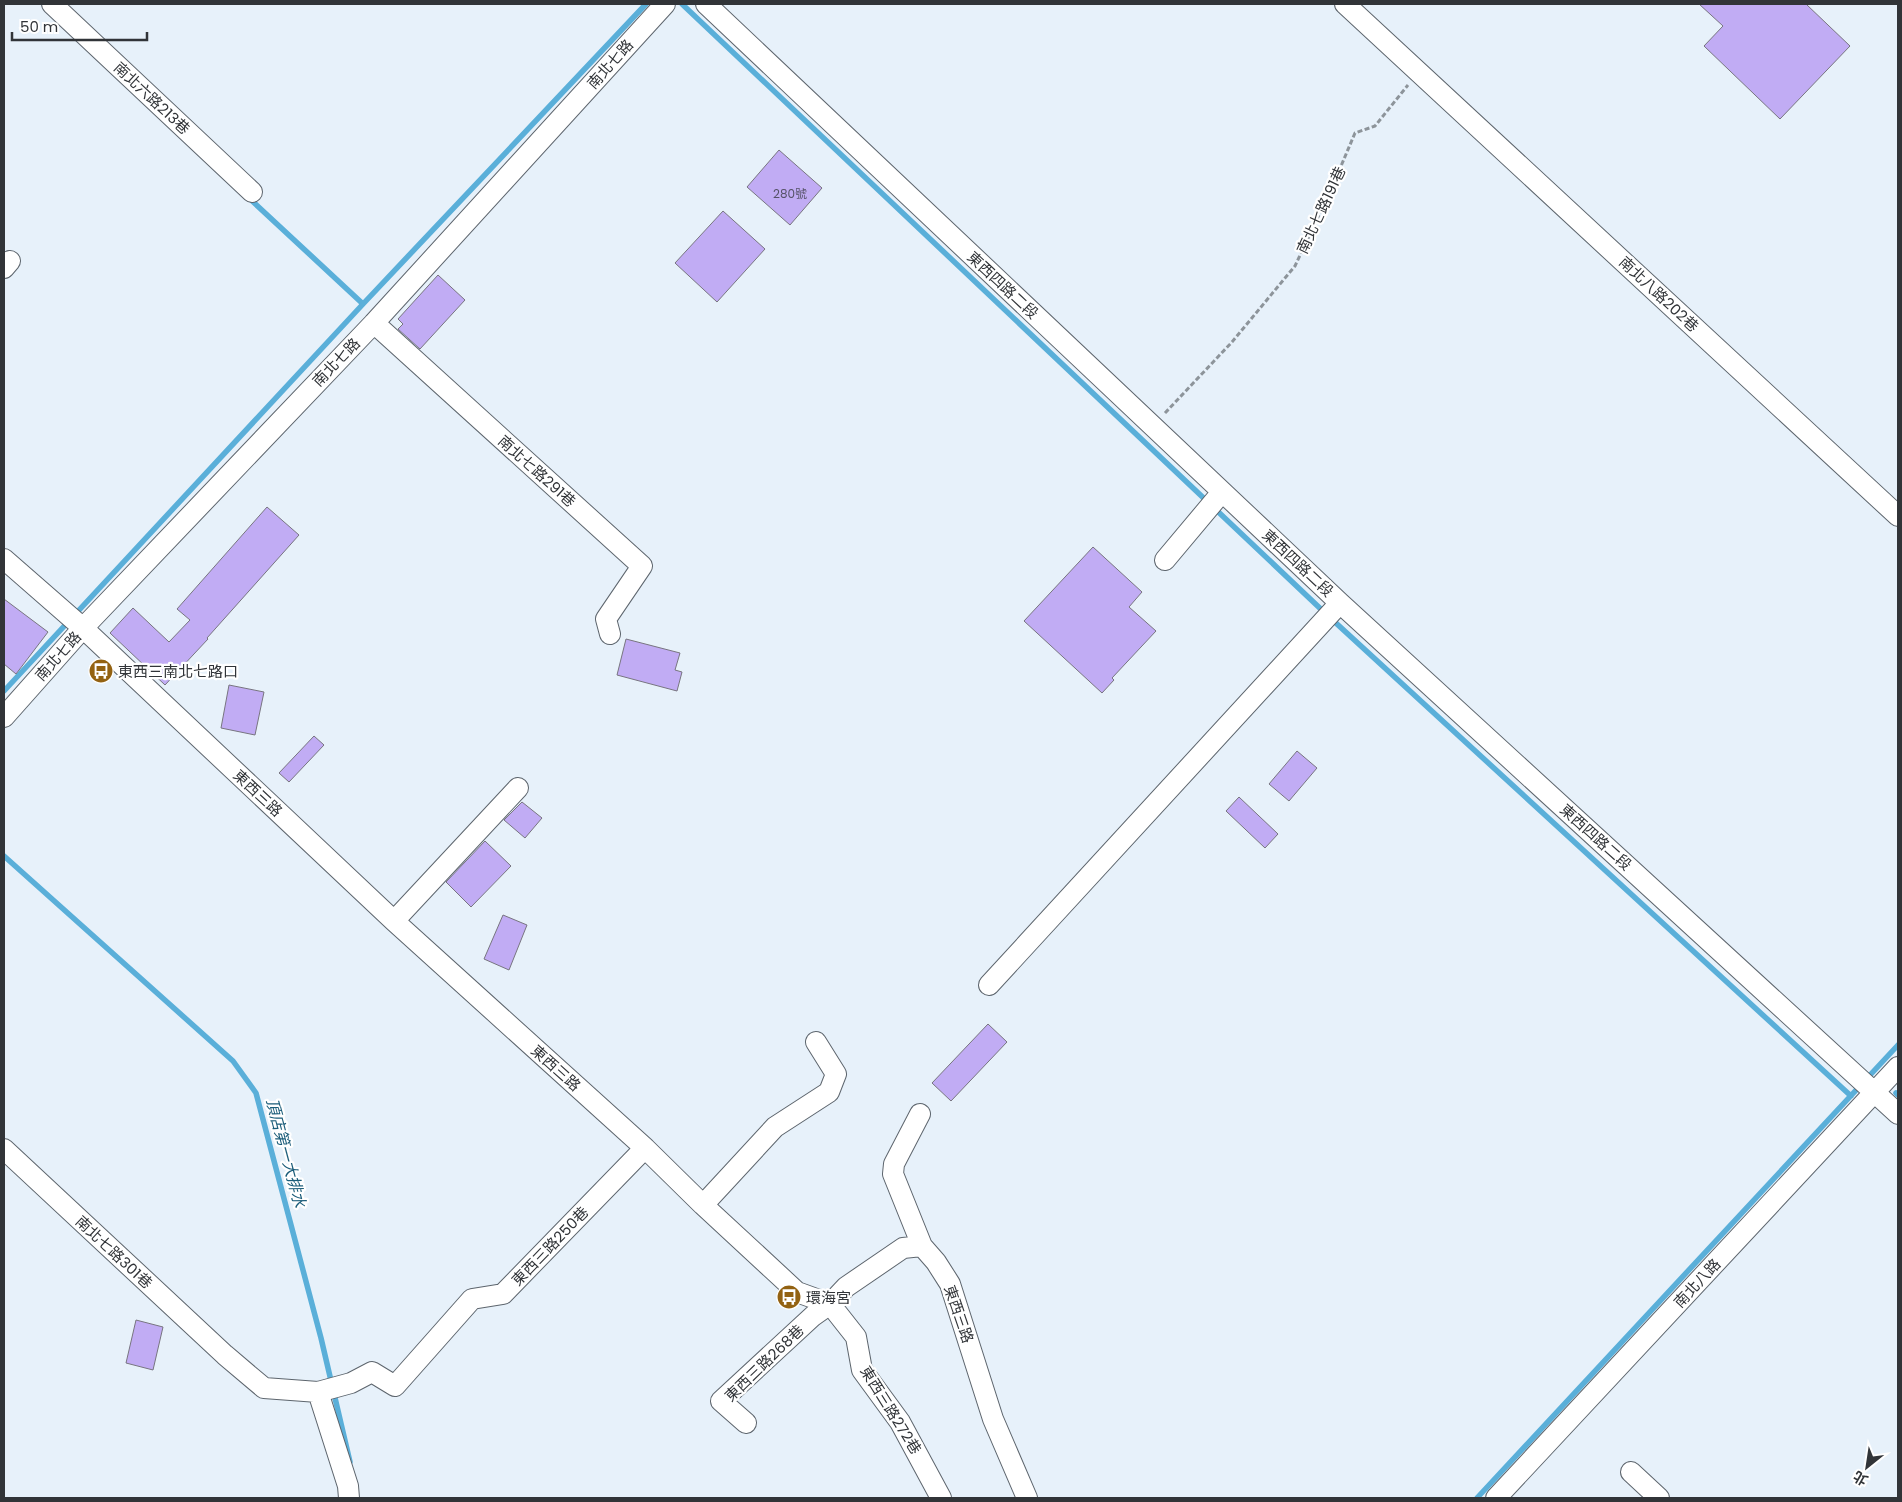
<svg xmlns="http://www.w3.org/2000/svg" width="1902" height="1502" font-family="Poppins,'Noto Sans TC',sans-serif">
<rect width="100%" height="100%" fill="#e7f1fa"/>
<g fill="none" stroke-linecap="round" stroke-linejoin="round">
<path stroke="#5aafd9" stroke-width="5.5" d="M 682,4 L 1325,613 L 1851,1096
M 249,198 L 363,304
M 4,691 L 363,304 L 646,4
M 4,856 L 233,1061 L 256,1093 L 321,1338 L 350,1462
M 1896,1093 L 1898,1095
M 1477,1498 L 1898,1045"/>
</g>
<path fill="#c1acf4" stroke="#787580" d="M 1699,4 L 1806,4 L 1850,46 L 1780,119 L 1704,46 L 1723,26 Z
M 779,150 L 822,188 L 790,225 L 747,187 Z
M 723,211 L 765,249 L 717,302 L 675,263 Z
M 438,275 L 465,300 L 420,349 L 398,329 L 403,324 L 398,319 Z
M 267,507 L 299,535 L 207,638 L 208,639 L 165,685 L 110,633 L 133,608 L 169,642 L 190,620 L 177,609 Z
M 1093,547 L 1142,592 L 1129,607 L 1156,631 L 1112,678 L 1114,680 L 1102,693 L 1024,621 Z
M 4,599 L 48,632 L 16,674 L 4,664 Z
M 626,639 L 680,653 L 675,670 L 682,672 L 677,691 L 617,675 Z
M 229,685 L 264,692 L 255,735 L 221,728 Z
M 314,736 L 324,745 L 289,782 L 279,773 Z
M 1297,751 L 1317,768 L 1289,801 L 1269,784 Z
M 1239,797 L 1278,834 L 1265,848 L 1226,811 Z
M 522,802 L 542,818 L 525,838 L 504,820 Z
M 485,841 L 511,866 L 471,907 L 446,882 Z
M 503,915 L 527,925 L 509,970 L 484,959 Z
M 988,1024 L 1007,1042 L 951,1101 L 932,1083 Z
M 136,1320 L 163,1327 L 153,1370 L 126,1363 Z"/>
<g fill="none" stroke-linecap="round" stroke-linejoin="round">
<defs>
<path id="minor" d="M 52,4 L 252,192
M 706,4 L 1340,603 L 1898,1114
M 1345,4 L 1898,516
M 4,268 L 10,261
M 374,323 L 642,566 L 606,619 L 610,634
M 4,559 L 83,628 L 394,921 L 645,1148 L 703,1205 L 797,1292 L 830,1304 L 846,1287 L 903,1248 L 922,1246 L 936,1262 L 950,1284 L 993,1419 L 1027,1498
M 1165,560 L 1222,492
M 4,717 L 83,628 L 374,323 L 665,4
M 394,921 L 518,788
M 989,985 L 1340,603
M 920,1114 L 894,1164 L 893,1174 L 922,1246
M 4,1149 L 225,1355 L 264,1388 L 318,1392 L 351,1383 L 372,1372 L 395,1386 L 472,1299 L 503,1294 L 645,1148
M 703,1205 L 775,1127 L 829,1092 L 836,1074 L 816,1042
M 318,1392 L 348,1486 L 349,1498
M 746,1423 L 721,1401 L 813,1316 L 830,1304 L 856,1337 L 862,1370 L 900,1422 L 941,1498
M 1631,1472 L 1659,1498
M 1496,1498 L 1898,1067"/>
</defs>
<use href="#minor" stroke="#5d656d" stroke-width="22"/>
<path stroke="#8d949a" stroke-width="3" stroke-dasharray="5 2.5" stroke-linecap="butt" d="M 1165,413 L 1232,342 L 1295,266 L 1333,185 L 1355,133 L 1375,126 L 1408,85"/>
<use href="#minor" stroke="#fff" stroke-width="20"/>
</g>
<defs>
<symbol id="bus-disc" viewBox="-11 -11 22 22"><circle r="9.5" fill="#936212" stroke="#fff"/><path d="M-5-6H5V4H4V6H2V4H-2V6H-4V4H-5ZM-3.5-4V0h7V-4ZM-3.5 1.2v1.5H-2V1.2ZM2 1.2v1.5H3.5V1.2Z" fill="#fff"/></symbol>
</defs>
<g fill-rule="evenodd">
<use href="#bus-disc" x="87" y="657" width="28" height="28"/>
<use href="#bus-disc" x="775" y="1283" width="28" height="28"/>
</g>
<g text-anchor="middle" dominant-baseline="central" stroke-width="4.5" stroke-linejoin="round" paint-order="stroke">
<g font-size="12" fill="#555267">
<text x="790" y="193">280號</text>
</g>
<g font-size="15" fill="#313438" stroke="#fff">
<text transform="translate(610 64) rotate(-48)">南北七路</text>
<text transform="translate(152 98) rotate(43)">南北六路213巷</text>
<text transform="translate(1321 210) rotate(-65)">南北七路191巷</text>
<text transform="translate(1003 285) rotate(43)">東西四路二段</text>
<text transform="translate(1659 294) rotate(43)">南北八路202巷</text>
<text transform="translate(336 362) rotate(-46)">南北七路</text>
<text transform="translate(537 471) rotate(42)">南北七路291巷</text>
<text transform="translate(1298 563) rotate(43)">東西四路二段</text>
<text transform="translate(58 656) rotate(-48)">南北七路</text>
<text transform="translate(258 793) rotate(43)">東西三路</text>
<text transform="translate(1596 837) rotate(42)">東西四路二段</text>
<text transform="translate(556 1068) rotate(42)">東西三路</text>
<text transform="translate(550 1246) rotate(-46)">東西三路250巷</text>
<text transform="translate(114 1252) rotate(43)">南北七路301巷</text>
<text transform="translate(1697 1283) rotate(-47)">南北八路</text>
<text transform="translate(959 1314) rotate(71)">東西三路</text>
<text transform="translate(764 1363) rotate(-44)">東西三路268巷</text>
<text transform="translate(891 1410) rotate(58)">東西三路272巷</text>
</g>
<g font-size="15" fill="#313438" stroke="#fff" text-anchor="start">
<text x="118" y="671">東西三南北七路口</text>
<text x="806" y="1297">環海宮</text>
</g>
<g font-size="16" font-style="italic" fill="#1a5c79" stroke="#fff">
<text transform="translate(286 1153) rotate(75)">頂店第一大排水</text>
</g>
</g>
<rect width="1902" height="1502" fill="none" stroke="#313438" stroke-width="10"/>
<g transform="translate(1867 1467) rotate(210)" stroke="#ffffff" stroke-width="4" paint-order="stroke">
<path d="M0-4L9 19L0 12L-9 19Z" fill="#313438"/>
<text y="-8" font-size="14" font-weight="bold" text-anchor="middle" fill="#313438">北</text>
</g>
<path d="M12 32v8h135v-8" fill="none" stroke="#313438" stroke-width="2.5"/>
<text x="20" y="32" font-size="15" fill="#313438" stroke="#ffffff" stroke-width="4" paint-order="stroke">50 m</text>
</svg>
